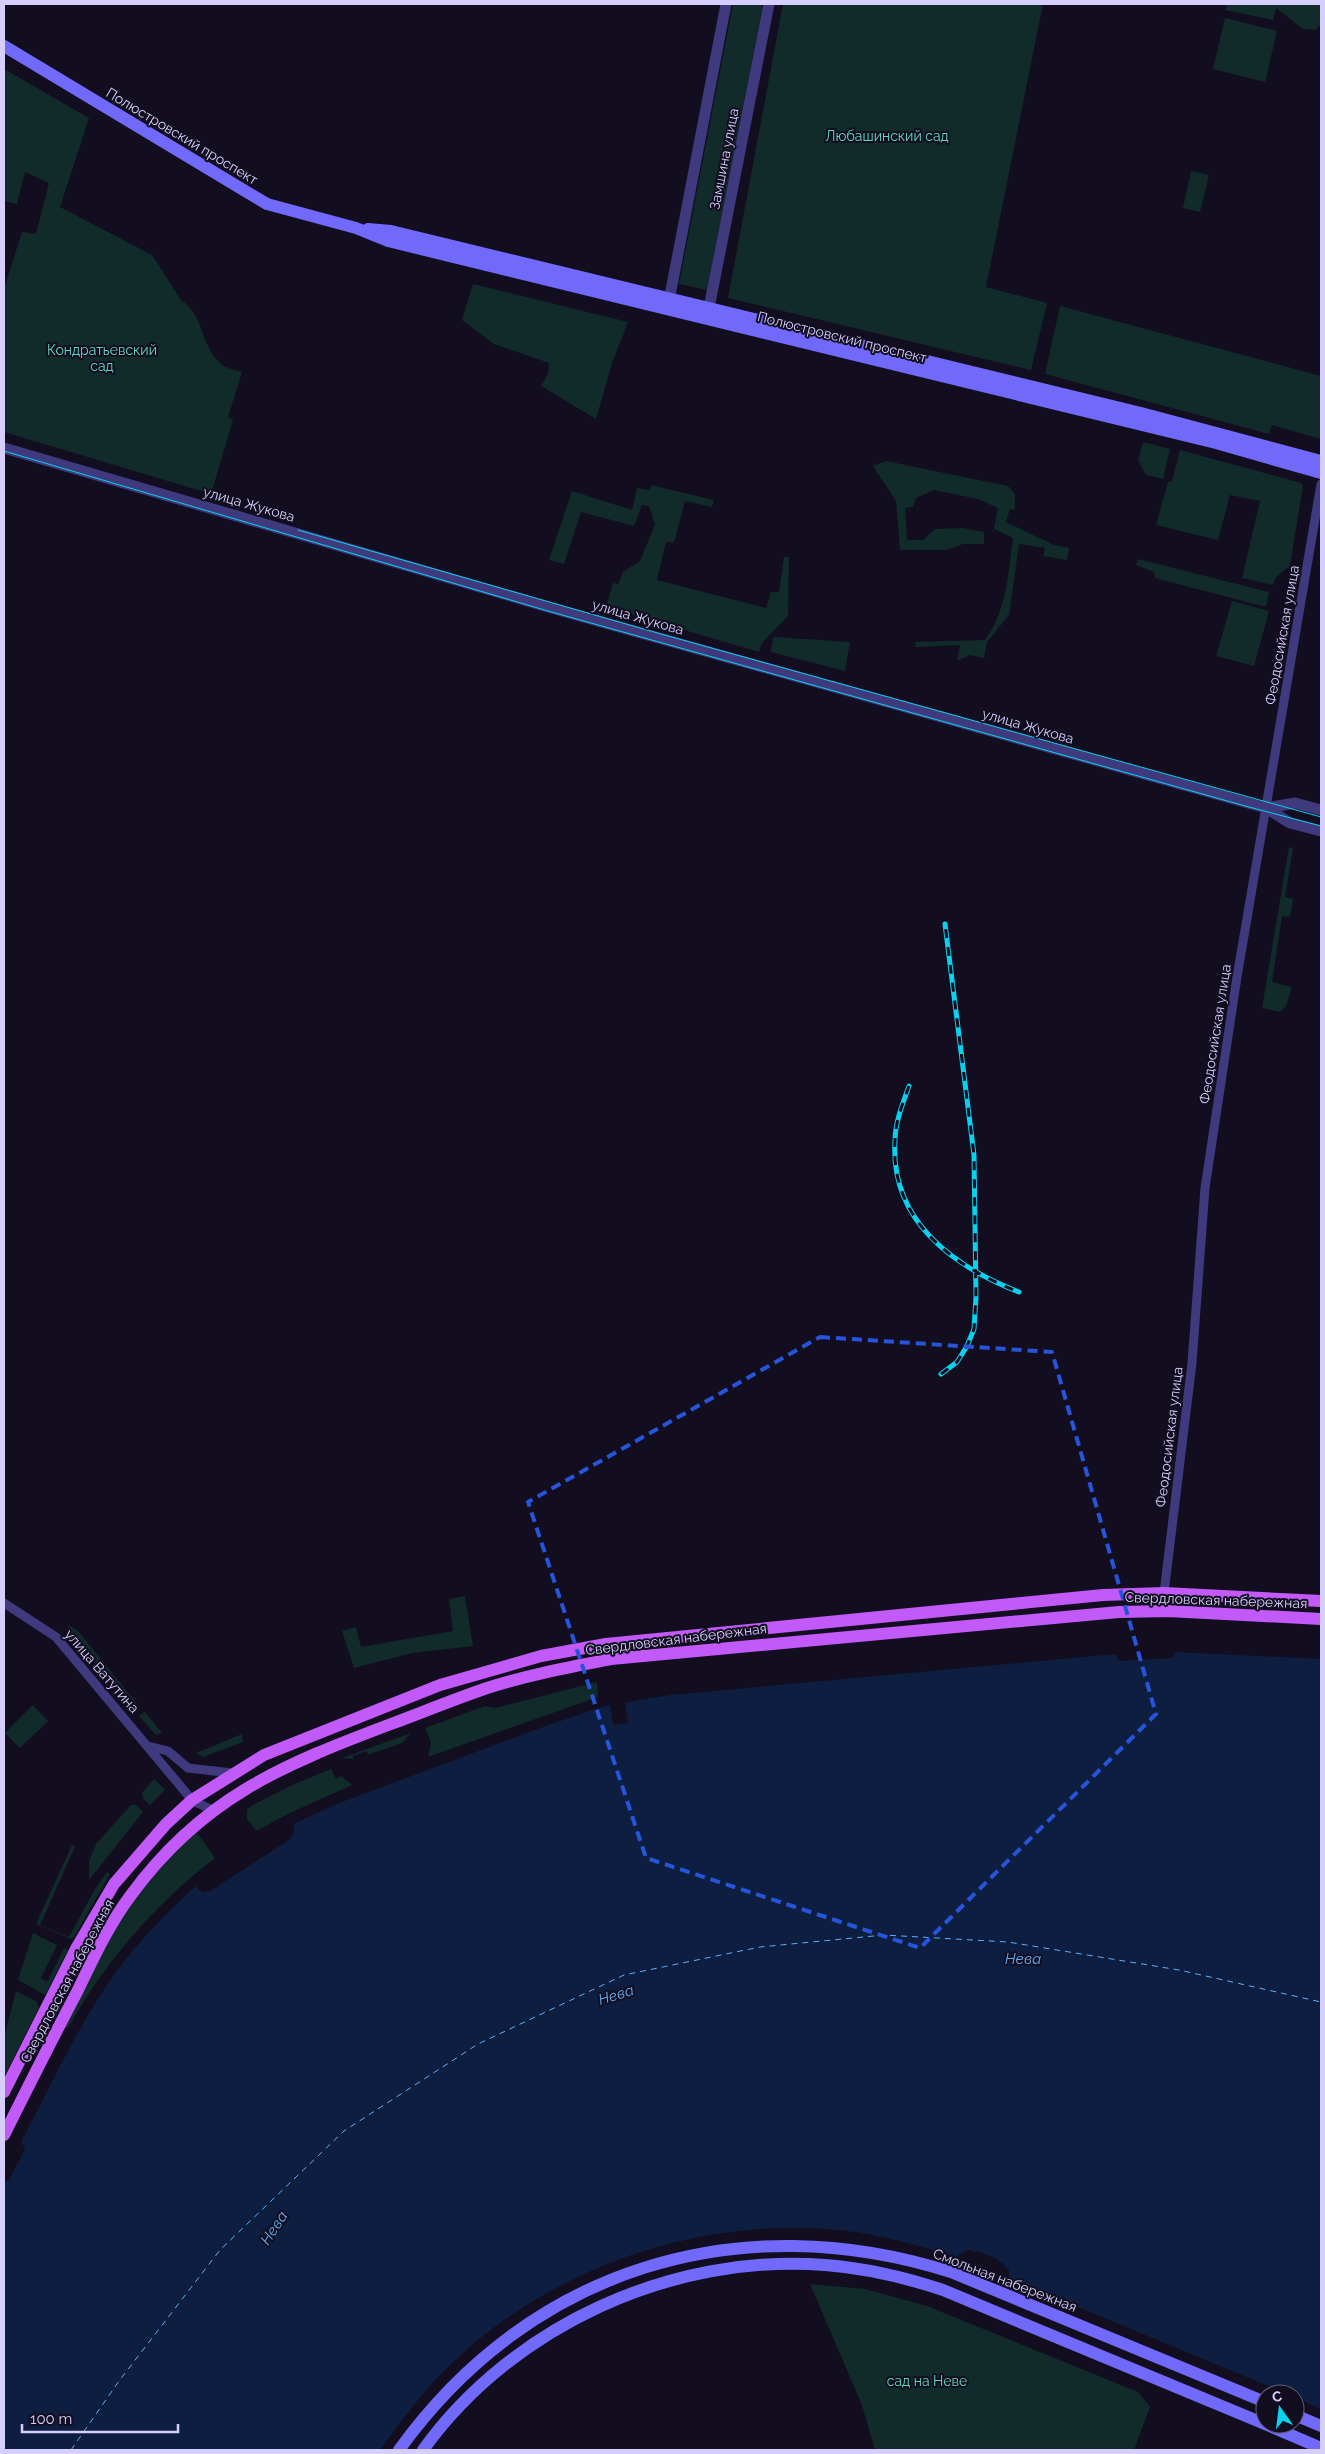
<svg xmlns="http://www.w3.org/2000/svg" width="1325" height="2454" font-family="Raleway,sans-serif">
<rect width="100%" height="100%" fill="#120e20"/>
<path fill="#112a2a" d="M 733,4 L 763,4 L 707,290 L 679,284 Z
M 783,4 L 1043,4 L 986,287 L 1047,303 L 1031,370 L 728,298 Z
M 1227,4 L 1321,4 L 1321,24 L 1315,30 L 1303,29 L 1276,8 L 1273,20 L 1225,10 Z
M 1225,18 L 1277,31 L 1265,82 L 1213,69 Z
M 4,69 L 89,118 L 60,207 L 152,255 L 181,300 C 204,315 201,346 220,363 C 225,368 235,370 242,372 L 228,417 L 233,420 L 211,494 L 4,432 L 4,289 L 22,232 L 36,234 L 49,183 L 25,172 L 17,204 L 4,201 Z
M 1191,171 L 1209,175 L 1200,212 L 1183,208 Z
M 473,284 L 628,322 L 612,363 L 596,419 L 541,386 L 548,374 L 549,363 L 494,344 L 462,320 Z
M 1060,306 L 1321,376 L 1321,439 L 1272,425 L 1269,434 L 1045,374 Z
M 1143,442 L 1170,449 L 1163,479 L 1146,475 L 1138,460 Z
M 1180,450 L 1301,483 L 1303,486 L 1290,565 L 1275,578 L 1273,585 L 1242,578 L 1260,501 L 1230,495 L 1218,540 L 1156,525 L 1168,482 L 1172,481 Z
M 886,461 L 1008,486 L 1015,494 L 1015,510 L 1010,509 L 1006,522 L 1054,545 L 1069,548 L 1067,560 L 1043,556 L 1045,548 L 1019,544 L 1009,615 L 987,642 L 984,658 L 970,655 L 957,661 L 960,645 L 915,647 L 916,642 L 985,640 C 1007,610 1008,574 1013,538 L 994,529 L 998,508 L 978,499 L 934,490 L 916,498 L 913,507 L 905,508 L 907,540 L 923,540 L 935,529 L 963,528 L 984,532 L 984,544 L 963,544 L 947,550 L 900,550 L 896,501 L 873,466 Z
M 651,485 L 714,500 L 712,507 L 685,501 L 674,543 L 666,542 L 657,580 L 766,608 L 771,592 L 779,592 L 784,557 L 789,557 L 788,616 L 762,643 L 759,652 L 606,607 L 613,583 L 618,584 L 623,572 L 640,561 L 655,525 L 649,506 L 642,505 L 634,526 L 581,512 L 564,564 L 549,560 L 572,491 L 632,510 L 637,488 L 650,490 Z
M 1138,559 L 1269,592 L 1266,607 L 1155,578 L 1154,572 L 1136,565 Z
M 1232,601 L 1269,611 L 1254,666 L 1216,656 Z
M 773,637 L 850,642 L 845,671 L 771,652 Z
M 1289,847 L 1293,848 L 1285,897 L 1293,899 L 1290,917 L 1282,916 L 1272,982 L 1292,987 L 1286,1006 L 1280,1012 L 1262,1008 Z
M 465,1596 L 473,1646 L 412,1653 L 354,1668 L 342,1631 L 356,1627 L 361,1647 L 453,1631 L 449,1599 Z
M 70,1626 L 78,1631 L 139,1706 L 135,1710 L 73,1635 L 66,1630 Z
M 597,1682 L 598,1697 L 428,1757 L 431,1742 L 425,1728 L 485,1706 L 495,1708 Z
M 33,1705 L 48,1721 L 20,1748 L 5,1733 Z
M 145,1712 L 162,1733 L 156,1735 L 139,1716 Z
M 411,1733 L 402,1743 L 368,1755 L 367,1751 L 353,1756 L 354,1759 L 342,1758 Z
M 242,1734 L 243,1742 L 203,1757 L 196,1753 Z
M 331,1769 L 336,1779 L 341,1776 L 352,1785 L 292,1812 L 256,1831 L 247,1818 L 247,1810 L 251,1806 L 292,1785 Z
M 154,1779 L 165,1790 L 150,1805 L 143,1798 L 142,1793 Z
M 131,1805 L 136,1805 L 143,1812 L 89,1880 L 89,1861 L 96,1844 Z
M 196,1831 L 215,1858 C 155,1904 105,1962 68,2028 L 63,2027 C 88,1979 111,1929 143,1887 C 158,1867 178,1849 196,1831 Z
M 72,1845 L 75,1847 L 40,1925 L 69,1937 L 95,1889 L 107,1872 L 110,1874 L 74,1937 L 71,1939 L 36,1924 Z
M 33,1933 L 57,1945 L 41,1978 L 47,1982 L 64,1948 L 68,1950 L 45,1995 L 18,1980 Z
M 16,1991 L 36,2001 L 39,2008 L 4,2077 L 4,2037 Z
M 810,2284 L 865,2289 L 927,2306 L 1138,2392 L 1150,2407 L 1134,2450 L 875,2450 L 862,2405 Z"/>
<path fill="#0d1e40" d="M 1175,1652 L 1321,1659 L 1321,2409 L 1295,2397 L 1295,2394 L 1288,2394 L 1010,2279 L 1004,2264 L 977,2251 L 976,2253 L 967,2250 L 956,2257 C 914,2244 871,2232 827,2229 C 688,2219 542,2272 444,2371 C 420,2395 400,2423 380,2450 L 4,2450 L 4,2180 L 8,2181 L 25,2149 L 21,2142 C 50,2087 76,2030 111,1979 C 135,1945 165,1914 196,1886 L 199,1890 L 210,1891 L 290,1839 L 294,1829 L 293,1824 L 339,1803 L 540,1728 L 598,1708 L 615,1704 L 671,1695 L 1116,1654 L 1118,1660 L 1171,1658 Z"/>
<path fill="#120e20" d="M 1173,1652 L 1175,1652 L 1175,1655 L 1171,1658 L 1120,1661 L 1116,1654 L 1121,1658 L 1170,1656 Z
M 625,1700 L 628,1723 L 613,1725 L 610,1703 Z
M 293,1824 L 294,1833 L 290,1839 L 210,1891 L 203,1892 L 196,1886 L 198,1885 L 203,1890 L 209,1889 L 289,1837 L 291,1832 L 291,1825 Z
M 21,2142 L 25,2149 L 8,2182 L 4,2177 L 7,2178 L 22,2148 Z
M 971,2250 L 976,2253 L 977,2251 L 999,2260 L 998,2262 L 1009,2270 L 1009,2278 L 1007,2277 L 1005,2268 L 996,2261 L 978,2254 L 967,2253 L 960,2258 L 957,2257 L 963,2252 Z"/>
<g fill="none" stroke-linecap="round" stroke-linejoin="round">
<path stroke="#61aef9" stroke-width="1" stroke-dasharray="6 5" stroke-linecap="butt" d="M 71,2450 L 119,2381 L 220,2250 L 344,2131 L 478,2044 L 624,1975 L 760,1947 L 884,1935 L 1008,1942 L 1179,1970 L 1321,2002"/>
<path stroke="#3f3a7e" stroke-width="9" d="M 1164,1593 L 1192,1363 L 1205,1188 L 1237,977 L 1321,484
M 4,1603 L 56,1637 L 192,1800 L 212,1810
M 148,1746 L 168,1751 L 188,1768 L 232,1773"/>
<path stroke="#3f3a7e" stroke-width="11" d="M 668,306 L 726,4
M 707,318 L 769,4
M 4,448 L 548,607 L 1266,808 L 1290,823 L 1321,831
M 1266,808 L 1295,803 L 1321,810"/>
<path stroke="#7169fa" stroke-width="12" d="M 4,46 L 267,204 L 356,228 L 388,241 L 1216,443 L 1321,473
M 368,229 L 391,231 L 1141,413 L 1321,461
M 1295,2415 L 1321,2426
M 1265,2424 L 1321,2448
M 399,2450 C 530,2268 739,2205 951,2272 L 1265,2402
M 423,2450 C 512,2326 672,2253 825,2265 C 865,2268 904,2277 943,2290 L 1265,2424"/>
<path stroke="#c25af9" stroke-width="12" d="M 4,2092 L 77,1947 L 114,1884 L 166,1824 L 192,1800 L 264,1755 L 440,1685 L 541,1656 L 606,1644 L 1103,1595 L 1164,1593 L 1321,1601
M 4,2135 C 28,2087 52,2039 77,1992 C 93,1959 109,1924 131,1895 C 202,1798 282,1765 391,1724 C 423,1712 455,1699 487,1688 C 528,1675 570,1667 611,1659 L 1119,1612 L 1168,1611 L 1321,1619"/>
<path stroke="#08d2f0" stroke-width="1" d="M 4,451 L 548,611 L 1249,807 L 1321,826
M 298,530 L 661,634 L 1321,817"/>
<defs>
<path id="rail" d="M 909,1086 C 903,1103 895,1122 895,1141 C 890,1220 952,1266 1019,1292
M 941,1374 L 957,1362 L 967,1346 L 974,1329 L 976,1297 L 974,1155 L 945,924"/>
</defs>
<use href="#rail" stroke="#08d2f0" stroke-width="5"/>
<use href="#rail" stroke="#120e20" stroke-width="3" stroke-dasharray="9" stroke-linecap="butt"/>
</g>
<path fill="none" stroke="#2654da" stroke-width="4" stroke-dasharray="10 6" stroke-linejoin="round" d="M 820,1337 L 1052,1352 L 1156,1714 L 920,1948 L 646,1858 L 528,1502 Z"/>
<g text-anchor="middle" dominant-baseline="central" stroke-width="4" stroke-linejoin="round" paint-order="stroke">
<g font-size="14" fill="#d6cffd" stroke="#120e20">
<text transform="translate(182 136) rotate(31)">Полюстровский проспект</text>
<text transform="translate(724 159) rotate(-79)">Замшина улица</text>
<text transform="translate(842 337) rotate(14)">Полюстровский проспект</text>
<text transform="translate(249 504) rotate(16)">улица Жукова</text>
<text transform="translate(638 617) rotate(16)">улица Жукова</text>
<text transform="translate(1282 635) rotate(-80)">Феодосийская улица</text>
<text transform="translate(1028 726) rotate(16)">улица Жукова</text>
<text transform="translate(1215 1034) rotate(-81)">Феодосийская улица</text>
<text transform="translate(1169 1437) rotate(-83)">Феодосийская улица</text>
<text transform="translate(1216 1600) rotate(2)">Свердловская набережная</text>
<text transform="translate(676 1639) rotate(-7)">Свердловская набережная</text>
<text transform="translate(102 1671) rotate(49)">улица Ватутина</text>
<text transform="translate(67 1981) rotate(-62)">Свердловская набережная</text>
<text transform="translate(1005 2280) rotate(21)">Смольная набережная</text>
</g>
<g font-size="14" fill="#5edabf" stroke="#120e20">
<text x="887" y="136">Любашинский сад</text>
<text x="102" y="350">Кондратьевский<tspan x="102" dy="16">сад</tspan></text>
<text x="927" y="2381">сад на Неве</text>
</g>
<g font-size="15" font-style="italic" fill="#61aef9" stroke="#120e20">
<text x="1023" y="1959">Нева</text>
<text transform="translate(616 1995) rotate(-17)">Нева</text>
<text transform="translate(274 2228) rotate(-57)">Нева</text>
</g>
</g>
<rect width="1325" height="2454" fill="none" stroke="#d6cffd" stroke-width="10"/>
<g transform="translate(1280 2409) rotate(346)"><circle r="24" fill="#120e20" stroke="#605b78"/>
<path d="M0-4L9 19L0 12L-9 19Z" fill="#08d2f0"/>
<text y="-8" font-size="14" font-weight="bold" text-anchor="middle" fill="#d6cffd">С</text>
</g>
<path d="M22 2424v8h156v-8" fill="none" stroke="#d6cffd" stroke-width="2.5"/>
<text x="30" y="2424" font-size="15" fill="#d6cffd" stroke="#120e20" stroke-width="4" paint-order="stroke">100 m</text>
</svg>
